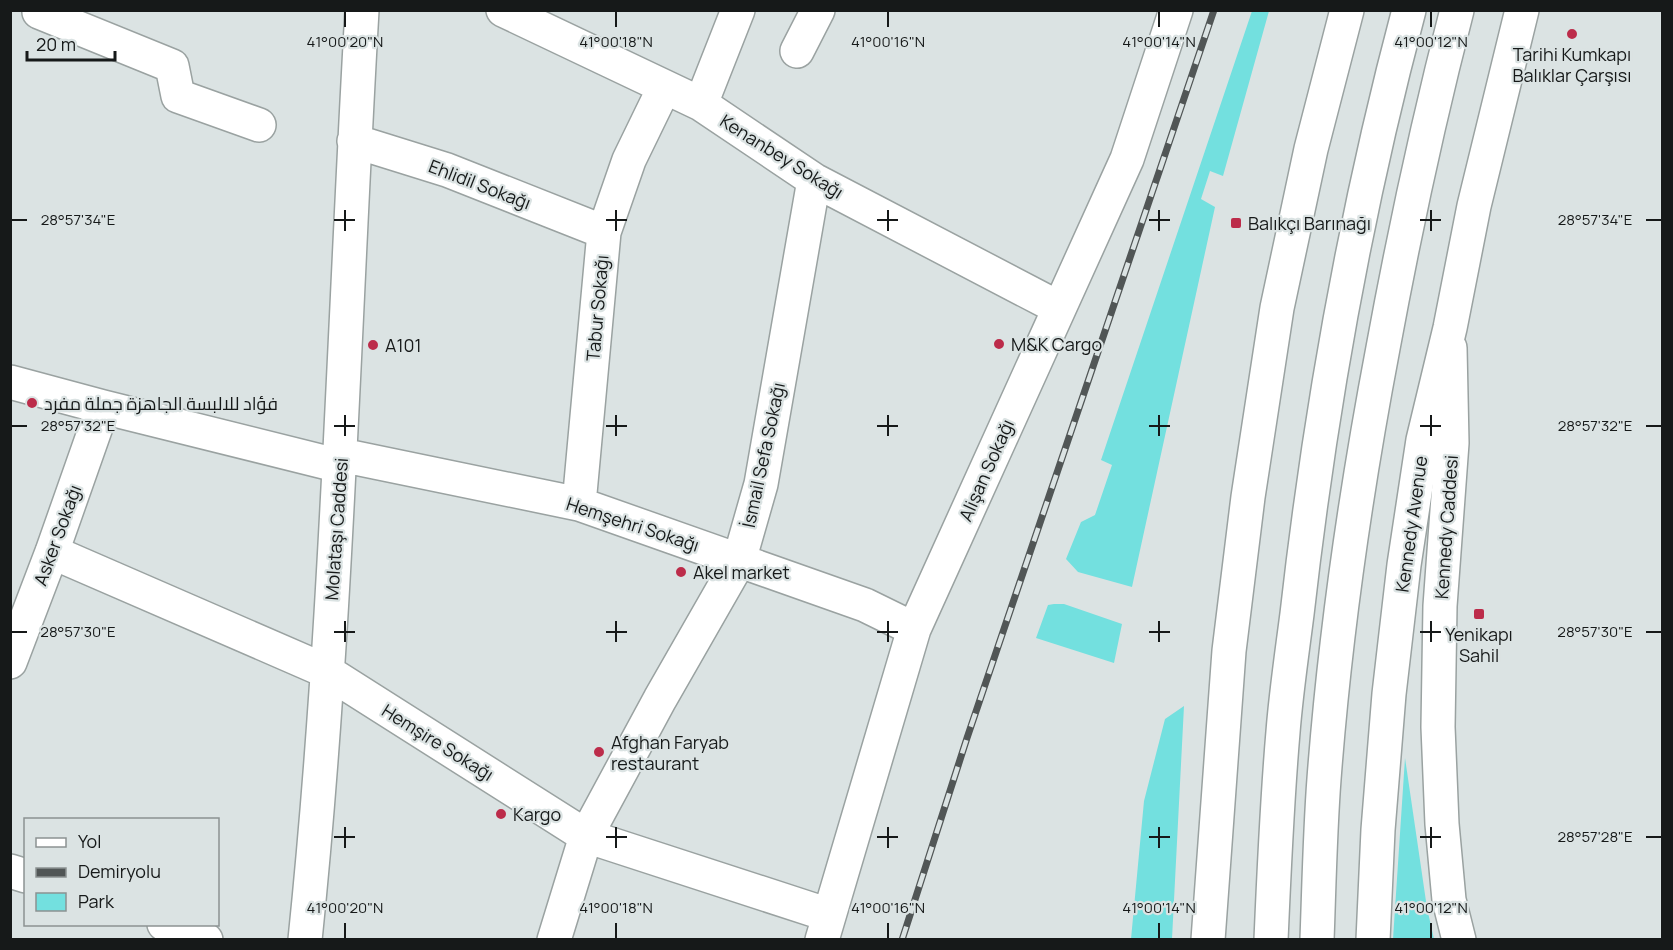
<svg xmlns="http://www.w3.org/2000/svg" width="1673" height="950" font-family="Manrope,Cairo,sans-serif">
<rect width="100%" height="100%" fill="#dbe3e3"/>
<path fill="#73e0df" d="M 1252,11 L 1269,11 L 1223,176 L 1210,171 L 1201,199 L 1215,207 L 1132,587 L 1078,572 L 1066,559 L 1081,522 L 1095,515 L 1112,465 L 1101,460 Z
M 1054,604 L 1064,604 L 1122,624 L 1114,663 L 1036,638 L 1048,605 Z
M 1184,706 L 1172,939 L 1131,939 L 1144,801 L 1165,719 Z
M 1405,758 L 1427,908 L 1434,939 L 1393,939 Z"/>
<g fill="none" stroke-linecap="round" stroke-linejoin="round">
<defs>
<path id="minor" d="M 40,10 L 39,12 L 172,66 L 178,96 L 259,125
M 503,10 L 701,104 L 814,180 L 1059,308
M 797,51 L 818,10
M 701,104 L 738,10
M 354,141 L 447,170 L 604,232
M 1450,348 L 1452,443 L 1440,606 L 1438,727 L 1442,824 L 1449,900 L 1459,940
M 10,382 L 103,407 L 340,466
M 341,455 L 579,504 L 865,605 L 914,629
M 579,504 L 604,232 L 629,160 L 664,88
M 52,552 L 326,671 L 586,836 L 829,915
M 10,662 L 52,552 L 103,407
M 10,871 L 26,876
M 164,924 L 206,940
M 305,940 C 337,631 344,320 362,10
M 554,940 L 586,836 L 660,699 L 739,561 L 761,484 L 814,180
M 822,940 L 914,629 L 1127,159 L 1176,10"/>
<path id="major" d="M 1208,940 L 1229,651 L 1248,497 L 1277,308 L 1311,149 L 1347,10
M 1373,940 L 1378,830 L 1389,694 L 1404,565 L 1423,440 L 1450,328 L 1474,206 L 1522,10"/>
<path id="highway" d="M 1271,940 C 1274,870 1277,801 1283,732 C 1286,693 1292,653 1297,614 C 1320,411 1356,209 1409,10
M 1317,940 C 1319,886 1320,832 1324,779 C 1335,634 1356,490 1383,348 C 1404,234 1428,122 1457,10"/>
</defs>
<use href="#minor" stroke="#9aa2a1" stroke-width="36"/>
<use href="#major" stroke="#9aa2a1" stroke-width="36"/>
<use href="#highway" stroke="#9aa2a1" stroke-width="36"/>
<use href="#minor" stroke="#fff" stroke-width="33"/>
<use href="#major" stroke="#fff" stroke-width="33"/>
<use href="#highway" stroke="#fff" stroke-width="33"/>
<defs>
<path id="rail" d="M 902,940 L 967,738 L 1214,10"/>
</defs>
<use href="#rail" stroke="#515656" stroke-width="7"/>
<use href="#rail" stroke="#dbe3e3" stroke-width="4.5" stroke-dasharray="14" stroke-linecap="butt"/>
</g>
<path fill="none" stroke="#161919" stroke-width="2" d="M 345,12 L 345,27M 616,12 L 616,27M 888,12 L 888,27M 1159,12 L 1159,27M 1431,12 L 1431,27M 345,210 L 345,231M 616,210 L 616,231M 888,210 L 888,231M 1159,210 L 1159,231M 1431,210 L 1431,231M 12,220 L 27,220M 334,220 L 355,220M 606,220 L 627,220M 877,220 L 898,220M 1149,220 L 1170,220M 1420,220 L 1441,220M 1646,220 L 1661,220M 345,415 L 345,436M 616,415 L 616,436M 888,415 L 888,436M 1159,415 L 1159,436M 1431,415 L 1431,436M 12,426 L 27,426M 334,426 L 355,426M 606,426 L 627,426M 877,426 L 898,426M 1149,426 L 1170,426M 1420,426 L 1441,426M 1646,426 L 1661,426M 345,621 L 345,642M 616,621 L 616,642M 888,621 L 888,642M 1159,621 L 1159,642M 1431,621 L 1431,642M 12,632 L 27,632M 334,632 L 355,632M 606,632 L 627,632M 877,632 L 898,632M 1149,632 L 1170,632M 1420,632 L 1441,632M 1646,632 L 1661,632M 345,827 L 345,848M 616,827 L 616,848M 888,827 L 888,848M 1159,827 L 1159,848M 1431,827 L 1431,848M 334,837 L 355,837M 606,837 L 627,837M 877,837 L 898,837M 1149,837 L 1170,837M 1420,837 L 1441,837M 1646,837 L 1661,837M 345,923 L 345,938M 616,923 L 616,938M 888,923 L 888,938M 1159,923 L 1159,938M 1431,923 L 1431,938"/>
<g fill="#bc2c4a" stroke="#dbe3e3" stroke-width="2">
<circle cx="1572" cy="34" r="6"/>
<rect x="1230" y="217" width="12" height="12" rx="3"/>
<circle cx="999" cy="344" r="6"/>
<circle cx="373" cy="345" r="6"/>
<circle cx="32" cy="403" r="6"/>
<circle cx="681" cy="572" r="6"/>
<rect x="1473" y="608" width="12" height="12" rx="3"/>
<circle cx="599" cy="752" r="6"/>
<circle cx="501" cy="814" r="6"/>
</g>
<g text-anchor="middle" dominant-baseline="central" stroke-width="4.5" stroke-linejoin="round" paint-order="stroke">
<g font-size="18" fill="#161919" stroke="#dbe3e3" text-anchor="start">
<text x="1572" y="54" text-anchor="middle">Tarihi Kumkapı<tspan x="1572" dy="21">Balıklar Çarşısı</tspan></text>
<text x="1248" y="223">Balıkçı Barınağı</text>
<text x="1011" y="344">M&amp;K Cargo</text>
<text x="385" y="345">A101</text>
<text x="44" y="403">فؤاد للالبسة الجاهزة جملة مفرد</text>
<text x="693" y="572">Akel market</text>
<text x="1479" y="634" text-anchor="middle">Yenikapı<tspan x="1479" dy="21">Sahil</tspan></text>
<text x="611" y="742">Afghan Faryab<tspan x="611" dy="21">restaurant</tspan></text>
<text x="513" y="814">Kargo</text>
</g>
<g font-size="18" fill="#161919" stroke="#dbe3e3">
<text transform="translate(782 156) rotate(32)">Kenanbey Sokağı</text>
<text transform="translate(480 184) rotate(21)">Ehlidil Sokağı</text>
<text transform="translate(597 308) rotate(-85)">Tabur Sokağı</text>
<text transform="translate(763 455) rotate(-78)">İsmail Sefa Sokağı</text>
<text transform="translate(986 470) rotate(-66)">Alişan Sokağı</text>
<text transform="translate(633 524) rotate(18)">Hemşehri Sokağı</text>
<text transform="translate(1411 524) rotate(-82)">Kennedy Avenue</text>
<text transform="translate(1446 527) rotate(-86)">Kennedy Caddesi</text>
<text transform="translate(336 529) rotate(-86)">Molataşı Caddesi</text>
<text transform="translate(57 535) rotate(-70)">Asker Sokağı</text>
<text transform="translate(438 742) rotate(32)">Hemşire Sokağı</text>
</g>
</g>
<g font-size="15" text-anchor="middle" fill="#161919" stroke="#dbe3e3" stroke-width="4.5" stroke-linejoin="round" paint-order="stroke">
<text x="345" y="47">41°00'20"N</text>
<text x="616" y="47">41°00'18"N</text>
<text x="888" y="47">41°00'16"N</text>
<text x="1159" y="47">41°00'14"N</text>
<text x="1431" y="47">41°00'12"N</text>
<text x="1595" y="225">28°57'34"E</text>
<text x="78" y="225">28°57'34"E</text>
<text x="1595" y="431">28°57'32"E</text>
<text x="78" y="431">28°57'32"E</text>
<text x="1595" y="637">28°57'30"E</text>
<text x="78" y="637">28°57'30"E</text>
<text x="1595" y="842">28°57'28"E</text>
<text x="345" y="913">41°00'20"N</text>
<text x="616" y="913">41°00'18"N</text>
<text x="888" y="913">41°00'16"N</text>
<text x="1159" y="913">41°00'14"N</text>
<text x="1431" y="913">41°00'12"N</text>
</g>
<rect width="1673" height="950" fill="none" stroke="#161919" stroke-width="24"/>
<rect x="24" y="818" width="195" height="108" fill="#dbe3e3" stroke="#8c9292" stroke-width="1.5"/>
<rect x="36" y="838" width="30" height="9" fill="#ffffff" stroke="#8c9292" stroke-width="1.5"/>
<text x="78" y="848" font-size="18" fill="#161919">Yol</text>
<rect x="36" y="868" width="30" height="9" fill="#515656" stroke="#8c9292" stroke-width="1.5"/>
<text x="78" y="878" font-size="18" fill="#161919">Demiryolu</text>
<rect x="36" y="893" width="30" height="18" fill="#73e0df" stroke="#8c9292" stroke-width="1.5"/>
<text x="78" y="908" font-size="18" fill="#161919">Park</text>
<path d="M27 51v9h88v-9" fill="none" stroke="#161919" stroke-width="3"/>
<text x="36" y="51" font-size="18" fill="#161919" stroke="#dbe3e3" stroke-width="4.5" paint-order="stroke">20 m</text>
</svg>
